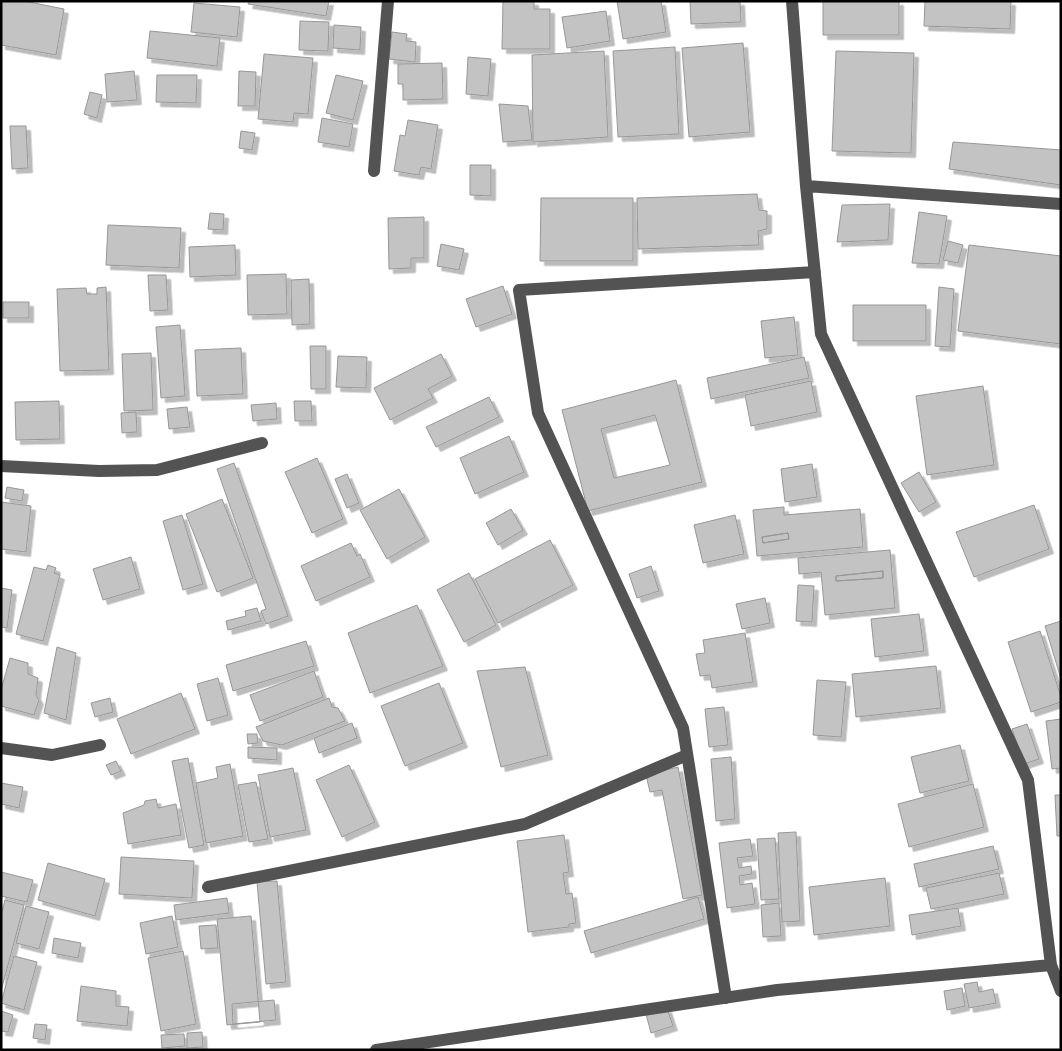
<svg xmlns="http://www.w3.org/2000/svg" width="1062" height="1051" font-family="'Public Sans',sans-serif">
<defs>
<filter id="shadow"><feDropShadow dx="4.5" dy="4.5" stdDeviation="0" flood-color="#0004"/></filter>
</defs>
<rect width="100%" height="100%" fill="#fff"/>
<path fill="#c3c3c3" stroke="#979797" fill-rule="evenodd" filter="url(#shadow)" d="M 1,1 L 24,1 L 64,9 L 56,55 L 1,45 Z
M 249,1 L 329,1 L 326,16 L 248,4 Z
M 503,1 L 534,1 L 534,9 L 550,9 L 550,49 L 502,49 Z
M 617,1 L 661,1 L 666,32 L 623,39 Z
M 690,1 L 740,1 L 741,22 L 691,24 Z
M 823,1 L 899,1 L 899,35 L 823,35 Z
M 925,1 L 1011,1 L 1010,29 L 924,26 Z
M 194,3 L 240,7 L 237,37 L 191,32 Z
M 606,11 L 610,41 L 567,48 L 562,17 Z
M 300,21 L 329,22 L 328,51 L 299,50 Z
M 334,25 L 361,27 L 360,50 L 333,48 Z
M 150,31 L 220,38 L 217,66 L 147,58 Z
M 392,32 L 407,34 L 406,41 L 416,42 L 415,62 L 389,59 Z
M 743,43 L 750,132 L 689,137 L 682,48 Z
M 675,47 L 679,134 L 618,137 L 613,51 Z
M 604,51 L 608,137 L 533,142 L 532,55 Z
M 836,51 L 914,53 L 911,153 L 832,151 Z
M 264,54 L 313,58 L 308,114 L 294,113 L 293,122 L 258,119 Z
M 468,57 L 491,59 L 488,96 L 466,94 Z
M 442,63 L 443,99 L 403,100 L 403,84 L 398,84 L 398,64 Z
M 134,71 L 137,100 L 107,102 L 105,74 Z
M 239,71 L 256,72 L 255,106 L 238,106 Z
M 157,75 L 197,75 L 196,103 L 156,102 Z
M 336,75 L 363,81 L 353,120 L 326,113 Z
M 90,92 L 102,95 L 97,118 L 84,114 Z
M 499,104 L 528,106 L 532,140 L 503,142 Z
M 322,118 L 353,124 L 349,147 L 318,142 Z
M 408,120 L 438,125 L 431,169 L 421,167 L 419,175 L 394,171 L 400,135 L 405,136 Z
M 10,126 L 26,126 L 28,168 L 12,169 Z
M 241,131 L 255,133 L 252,150 L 239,148 Z
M 953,142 L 1061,150 L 1061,185 L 949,169 Z
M 470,165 L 491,165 L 491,196 L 470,195 Z
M 757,194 L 759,210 L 767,211 L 767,229 L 758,231 L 759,245 L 638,249 L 637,198 Z
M 541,198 L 633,198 L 633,261 L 540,261 Z
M 890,204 L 888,240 L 837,242 L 842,205 Z
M 919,212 L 947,216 L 939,264 L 912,263 Z
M 210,213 L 224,214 L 223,230 L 208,229 Z
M 424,217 L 424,258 L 411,258 L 411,268 L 389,269 L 388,218 Z
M 108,225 L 181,228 L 179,268 L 106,265 Z
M 948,241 L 963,245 L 958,263 L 943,260 Z
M 441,244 L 464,249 L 459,270 L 437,266 Z
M 235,245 L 236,275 L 190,277 L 189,247 Z
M 969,245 L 1061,256 L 1061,344 L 958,331 Z
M 286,274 L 287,314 L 248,315 L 247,275 Z
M 148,275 L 166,275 L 168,310 L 150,311 Z
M 309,279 L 310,324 L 292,325 L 291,280 Z
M 503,286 L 512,314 L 476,327 L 466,299 Z
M 106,287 L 109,370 L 60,371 L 57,289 L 86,288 L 87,294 L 97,294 L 97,288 Z
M 939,287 L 954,289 L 950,347 L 935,346 Z
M 3,302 L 29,302 L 29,318 L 3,318 Z
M 853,305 L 926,305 L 926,341 L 853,341 Z
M 794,317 L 798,355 L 765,358 L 761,321 Z
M 180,325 L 185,396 L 161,398 L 156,327 Z
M 310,346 L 326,346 L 326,389 L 311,389 Z
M 241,348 L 243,394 L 197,396 L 195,350 Z
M 151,353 L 153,410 L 124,411 L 122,354 Z
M 441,354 L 452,376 L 428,389 L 433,398 L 390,420 L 374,388 Z
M 338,356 L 367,357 L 366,388 L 336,387 Z
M 804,357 L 809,378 L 711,399 L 707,378 Z
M 676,380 L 702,482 L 588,511 L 562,410 ZM 655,415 L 670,465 L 614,478 L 601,429 Z
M 811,381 L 817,412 L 751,426 L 745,395 Z
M 983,386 L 994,465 L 927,475 L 916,396 Z
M 489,397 L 499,417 L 436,447 L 426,427 Z
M 59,401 L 60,439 L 16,440 L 15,402 Z
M 294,401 L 311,401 L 312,421 L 295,421 Z
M 276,403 L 277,419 L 253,421 L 251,405 Z
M 187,407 L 190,427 L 169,429 L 167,409 Z
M 136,412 L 137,432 L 122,433 L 121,413 Z
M 509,436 L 524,472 L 475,494 L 460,458 Z
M 317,458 L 343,519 L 312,533 L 285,472 Z
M 234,463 L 288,616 L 266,624 L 261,611 L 266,609 L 217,469 Z
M 812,464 L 817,497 L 785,502 L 781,469 Z
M 919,472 L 936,502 L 919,512 L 901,483 Z
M 347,474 L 359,503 L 347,508 L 335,479 Z
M 7,487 L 24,490 L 22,501 L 5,498 Z
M 399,489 L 425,537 L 387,559 L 360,510 Z
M 222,499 L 253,578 L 217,592 L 186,514 Z
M 1,502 L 31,506 L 26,552 L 1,549 Z
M 1034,505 L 1049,549 L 974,577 L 956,532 Z
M 784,507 L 784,515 L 860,509 L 863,547 L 757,556 L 753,510 ZM 788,533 L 789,539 L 763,543 L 762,537 Z
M 511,509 L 523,530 L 498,545 L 486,523 Z
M 182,515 L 203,584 L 183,590 L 163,521 Z
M 735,515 L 744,554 L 703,563 L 694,525 Z
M 788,533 L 789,539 L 763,543 L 762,537 Z
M 550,540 L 573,585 L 498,623 L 475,579 Z
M 351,543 L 357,556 L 360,554 L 370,577 L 316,601 L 301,566 Z
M 890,550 L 895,608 L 825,615 L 821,572 L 799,574 L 798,558 ZM 883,571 L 883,578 L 836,581 L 836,576 Z
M 131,557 L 140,589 L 103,600 L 93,569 Z
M 48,565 L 56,568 L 54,573 L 60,575 L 43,641 L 16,634 L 34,567 L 46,570 Z
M 651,566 L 659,591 L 637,598 L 629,574 Z
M 883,571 L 883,578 L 836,581 L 836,576 Z
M 469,573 L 496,625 L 464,642 L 437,590 Z
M 798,585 L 814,586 L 812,622 L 796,621 Z
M 1,588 L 12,590 L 7,628 L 1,627 Z
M 765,598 L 770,623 L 742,629 L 736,604 Z
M 417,605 L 443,666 L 370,693 L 348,633 Z
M 257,608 L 261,621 L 228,630 L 226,621 L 246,616 L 245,611 Z
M 919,614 L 924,651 L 875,657 L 871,619 Z
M 1061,621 L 1061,679 L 1045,626 Z
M 1040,631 L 1061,697 L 1061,702 L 1031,712 L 1008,642 Z
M 745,633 L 753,682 L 712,688 L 710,675 L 700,676 L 696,654 L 705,653 L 703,640 Z
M 306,641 L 314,666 L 233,691 L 226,665 Z
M 57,647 L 76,653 L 66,720 L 44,713 Z
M 10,658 L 28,663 L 28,674 L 38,678 L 36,695 L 39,700 L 34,715 L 1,706 L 1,690 Z
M 936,666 L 941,708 L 856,717 L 852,674 Z
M 525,667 L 548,755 L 501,767 L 477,671 Z
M 314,671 L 323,697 L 260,721 L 250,695 Z
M 218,678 L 228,715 L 207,721 L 197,684 Z
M 817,680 L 846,682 L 841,737 L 813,735 Z
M 439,683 L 463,743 L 405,766 L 381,706 Z
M 181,693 L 195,729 L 131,754 L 117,719 Z
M 110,698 L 113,712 L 95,717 L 91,703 Z
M 329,698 L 332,707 L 338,708 L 345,721 L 282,745 L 263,741 L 256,727 Z
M 724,707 L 728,745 L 709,747 L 705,709 Z
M 1061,719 L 1061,768 L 1052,769 L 1046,721 Z
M 352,723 L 357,738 L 319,753 L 314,738 Z
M 1027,724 L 1039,759 L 1024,764 L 1012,729 Z
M 247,734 L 257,734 L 258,743 L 248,744 Z
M 960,745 L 969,781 L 920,793 L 911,757 Z
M 248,747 L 277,748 L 277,760 L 248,758 Z
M 731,757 L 735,819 L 716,821 L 711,759 Z
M 188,758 L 204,845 L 189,848 L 172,761 Z
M 116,761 L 121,771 L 111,775 L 106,765 Z
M 230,764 L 243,836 L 206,843 L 196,783 L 218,778 L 216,767 Z
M 349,765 L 375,822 L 342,837 L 316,780 Z
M 678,767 L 702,895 L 683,899 L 662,790 L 650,792 L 646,775 Z
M 293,768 L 306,830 L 270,837 L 258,775 Z
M 256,782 L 268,839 L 249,842 L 238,785 Z
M 1,783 L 23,787 L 19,808 L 1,804 Z
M 973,784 L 984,827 L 909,847 L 898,804 Z
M 1055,795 L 1061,795 L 1061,836 L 1057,836 Z
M 156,799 L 158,808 L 176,804 L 181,835 L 128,844 L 123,813 L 144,805 L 145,801 Z
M 796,832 L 800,921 L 782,922 L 778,833 Z
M 564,835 L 569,872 L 563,873 L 566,894 L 572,893 L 576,923 L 569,924 L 569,927 L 528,932 L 517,841 Z
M 775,838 L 779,899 L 761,900 L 757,839 Z
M 750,839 L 753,856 L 737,858 L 739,868 L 751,866 L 752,874 L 739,876 L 740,885 L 752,883 L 755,904 L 727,908 L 719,843 Z
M 993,846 L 999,869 L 919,887 L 914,864 Z
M 121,857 L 194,861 L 192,898 L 119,894 Z
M 48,863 L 105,879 L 95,916 L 38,900 Z
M 1,872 L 33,880 L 27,902 L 1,896 Z
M 999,873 L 1004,894 L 931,909 L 926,888 Z
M 885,878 L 890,926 L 814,935 L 809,887 Z
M 277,881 L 286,982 L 266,984 L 257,882 Z
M 698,897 L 704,919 L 591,953 L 584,931 Z
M 227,898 L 229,913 L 176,920 L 174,905 Z
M 5,900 L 24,905 L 1,991 L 1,916 Z
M 779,903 L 781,936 L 763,937 L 761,905 Z
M 26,906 L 49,912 L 39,949 L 16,943 Z
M 958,908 L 961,926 L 912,935 L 909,915 Z
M 172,916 L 178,947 L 146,954 L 140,923 Z
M 251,916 L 260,1022 L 227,1025 L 217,919 Z
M 216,925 L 218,948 L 201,949 L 199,926 Z
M 54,938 L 81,943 L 78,958 L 52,953 Z
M 183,951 L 196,1024 L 161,1031 L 148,958 Z
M 14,956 L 37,962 L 24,1010 L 1,1003 Z
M 977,982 L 979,992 L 993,989 L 996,1003 L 969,1008 L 964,984 Z
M 81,986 L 116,991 L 116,1006 L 129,1007 L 127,1026 L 77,1021 Z
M 962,988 L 965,1006 L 947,1010 L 944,991 Z
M 274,1000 L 276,1020 L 233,1024 L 232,1004 Z
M 667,1008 L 673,1026 L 651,1033 L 646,1014 Z
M 1,1011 L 13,1015 L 8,1032 L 1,1031 Z
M 35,1024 L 47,1025 L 45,1040 L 33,1038 Z
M 202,1032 L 203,1047 L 187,1048 L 187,1033 Z
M 184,1034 L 185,1046 L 162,1048 L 161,1035 Z"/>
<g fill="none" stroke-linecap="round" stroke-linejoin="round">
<path stroke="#535353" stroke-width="12" d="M 792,1 L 806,186 L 821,334 L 1028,780 L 1051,965 L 1061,991
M 374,171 L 388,1
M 806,186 L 1061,204
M 1,466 L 99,471 L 157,470 L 262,443
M 1,748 L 52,755 L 100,745
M 208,887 L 525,824 L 687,755
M 726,998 L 683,728 L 538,413 L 519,290 L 815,272
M 376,1050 L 777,990 L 1051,965"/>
</g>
<rect width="1062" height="1051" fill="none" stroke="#000000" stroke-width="5"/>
</svg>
